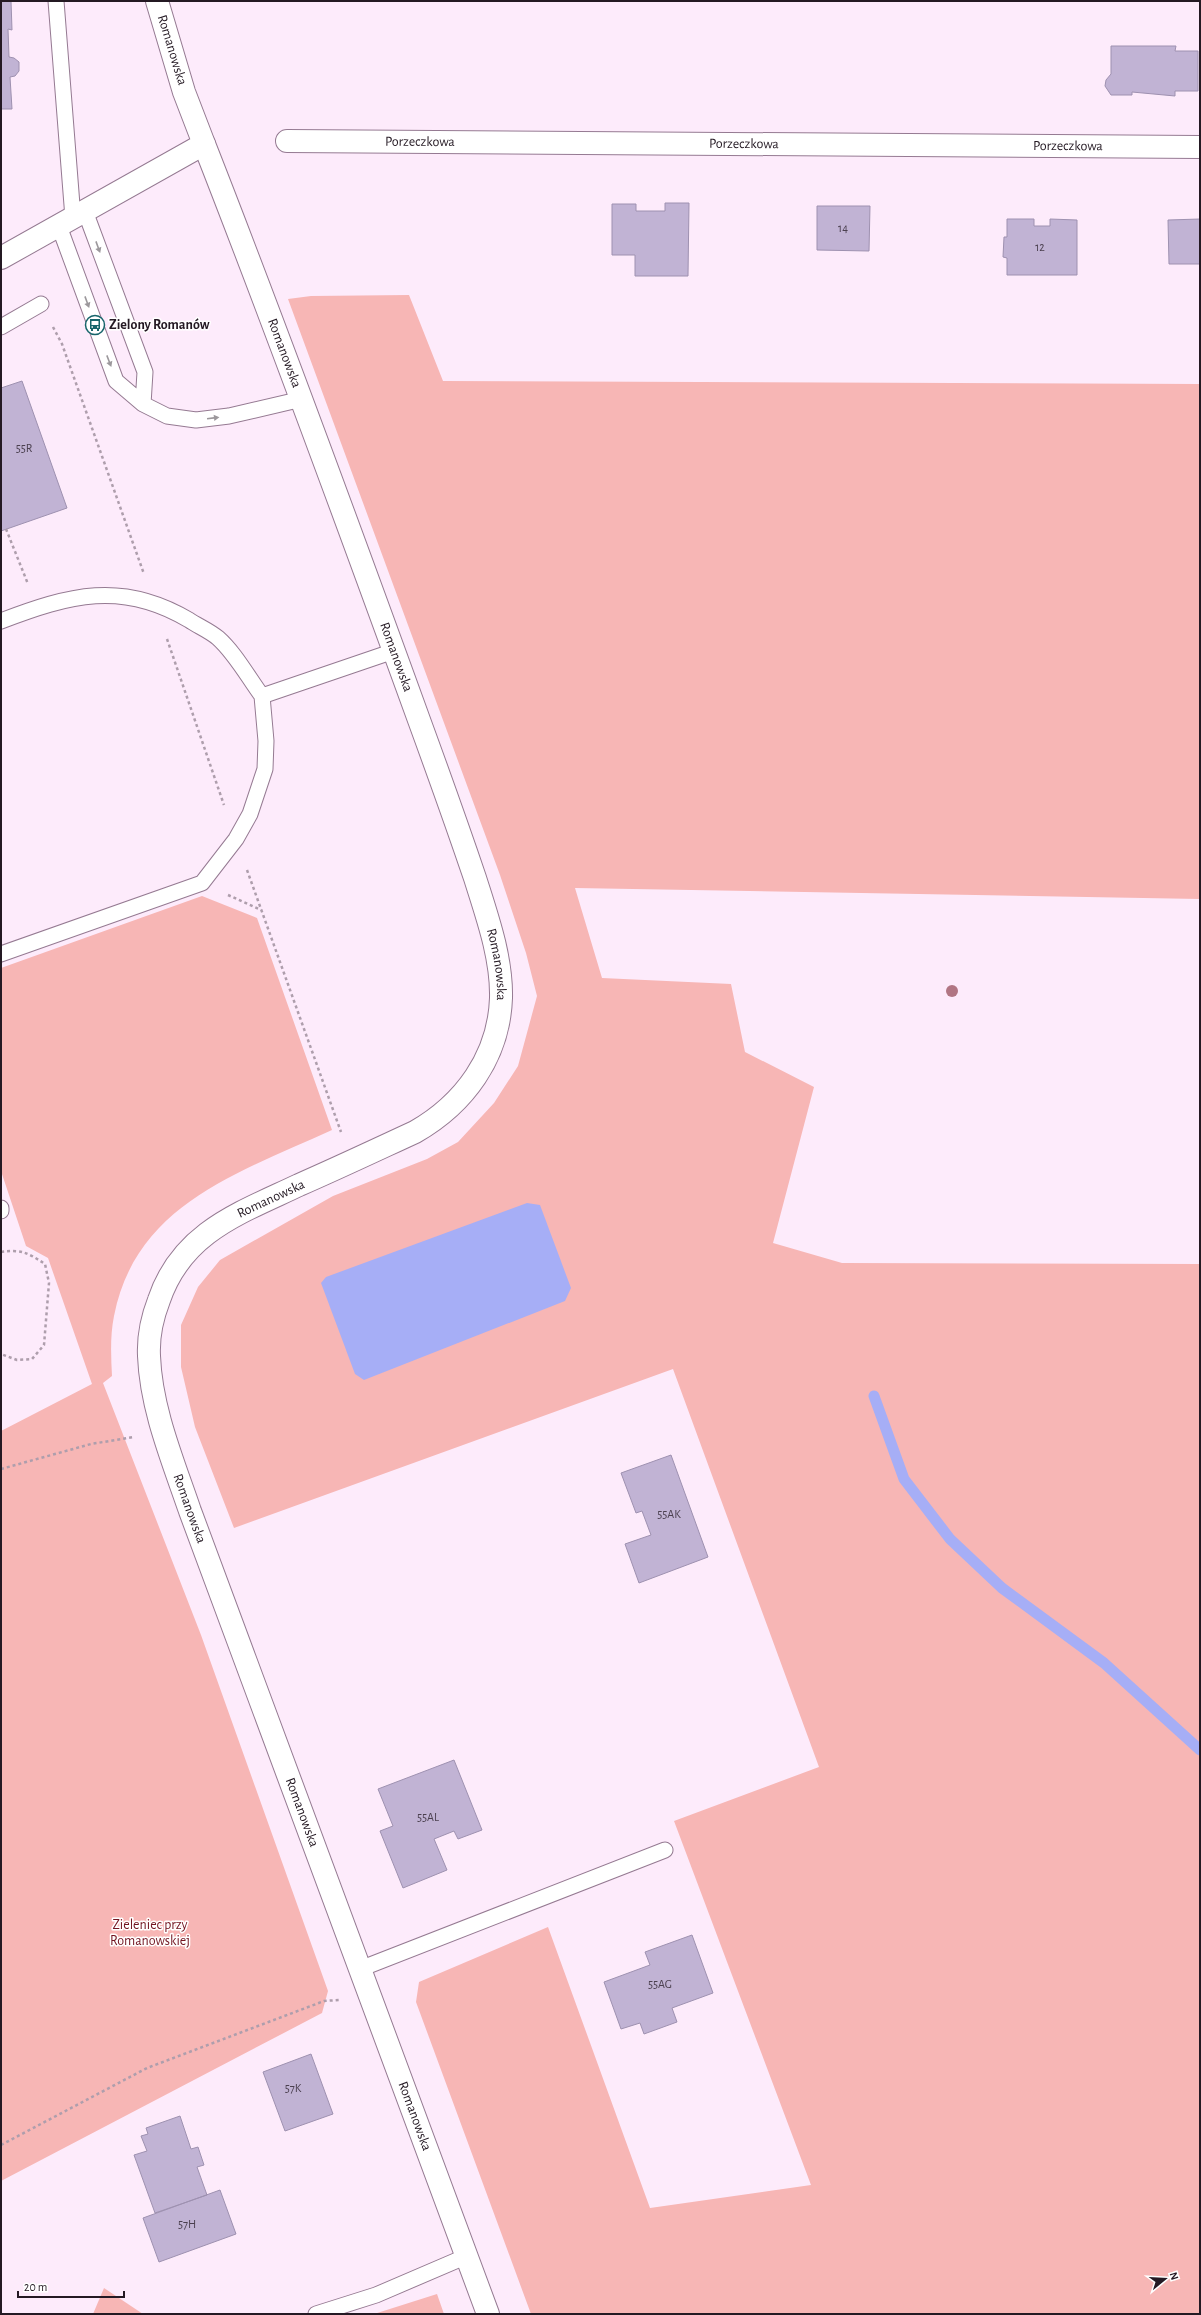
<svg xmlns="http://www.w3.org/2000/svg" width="1201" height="2315" font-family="'Alegreya Sans',sans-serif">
<rect width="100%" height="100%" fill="#fdebfb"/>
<path fill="#f7b6b5" d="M 409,295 L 443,381 L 1200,384 L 1200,899 L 575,888 L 602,978 L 731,984 L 745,1052 L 814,1087 L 773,1243 L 842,1263 L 1200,1264 L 1200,2314 L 531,2314 L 416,2002 L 419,1982 L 548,1927 L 650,2208 L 811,2185 L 674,1821 L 819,1767 L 673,1369 L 234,1528 L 195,1427 L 181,1367 L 181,1325 L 198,1287 L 220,1260 L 333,1196 L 427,1159 L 458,1142 L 494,1103 L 518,1066 L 537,996 L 526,953 L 500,875 L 288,299 L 311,296 Z
M 202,896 L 257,918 L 332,1130 C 241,1172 136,1203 114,1316 C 110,1336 111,1356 112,1376 L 103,1383 L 201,1635 L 328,1991 L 322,2013 L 1,2181 L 1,1431 L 92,1384 L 48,1258 L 26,1246 L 1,1171 L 1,968 Z
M 104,2288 L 143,2314 L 93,2314 Z
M 437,2294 L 444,2314 L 374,2314 Z"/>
<path fill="#a6aef6" d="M 527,1203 L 540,1205 L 571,1288 L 565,1301 L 364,1380 L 355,1374 L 321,1283 L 326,1277 Z"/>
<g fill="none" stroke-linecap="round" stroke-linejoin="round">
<path stroke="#a6aef6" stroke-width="11" d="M 874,1396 L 904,1479 L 950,1539 L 1002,1588 L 1104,1663 L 1200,1750"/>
</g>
<path fill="#c1b3d4" stroke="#9e91b0" d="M 1,1 L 11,1 L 12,30 L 8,29 L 9,57 L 14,58 L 19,62 L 19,71 L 15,76 L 10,77 L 12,109 L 1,109 Z
M 1111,46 L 1176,46 L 1175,51 L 1198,51 L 1198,91 L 1175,91 L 1175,96 L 1132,92 L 1132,95 L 1111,95 L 1105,86 L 1106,80 L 1111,74 Z
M 665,203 L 689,203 L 688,276 L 635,276 L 635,255 L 612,255 L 612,204 L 636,204 L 636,211 L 665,211 Z
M 817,206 L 870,206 L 869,251 L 817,250 Z
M 1007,219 L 1034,219 L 1034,226 L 1050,226 L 1050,219 L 1077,220 L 1077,275 L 1007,275 L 1007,258 L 1003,257 L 1004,237 L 1007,237 Z
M 1200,219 L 1200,264 L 1169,264 L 1168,220 Z
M 22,381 L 67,508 L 1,531 L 1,388 Z
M 671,1455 L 708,1557 L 639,1583 L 625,1544 L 651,1535 L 642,1511 L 636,1513 L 621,1473 Z
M 454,1760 L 482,1830 L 458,1839 L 454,1831 L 434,1839 L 447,1870 L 403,1888 L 380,1831 L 393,1826 L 378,1789 Z
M 692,1935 L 713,1993 L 672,2008 L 677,2022 L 644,2034 L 640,2023 L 621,2029 L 604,1982 L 650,1965 L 645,1952 Z
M 311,2054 L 333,2114 L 285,2131 L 263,2072 Z
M 180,2116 L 191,2149 L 198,2147 L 204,2165 L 197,2167 L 207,2195 L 155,2213 L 134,2155 L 147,2151 L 141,2136 L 148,2134 L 146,2128 Z
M 220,2190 L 236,2234 L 159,2262 L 143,2218 Z"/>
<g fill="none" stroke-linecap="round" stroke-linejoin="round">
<defs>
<path id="service" d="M 56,1 L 73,218
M 85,211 L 145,372 L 143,404
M 59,226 L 116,381 L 143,404 L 167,416 L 196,420 L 229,416 L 302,399
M 1,327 L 41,304
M 1,621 C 69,595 122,580 189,620 C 198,626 210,631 218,638 C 235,653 248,677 262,696 L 394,651
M 1,954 L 202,883 L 236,839 L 250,814 L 265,769 L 266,741 L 262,696
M 1,1208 L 1,1211
M 360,1969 L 665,1850
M 316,2314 L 376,2295 L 467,2256"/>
<g id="minor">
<path id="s1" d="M 287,141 L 1200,147"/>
<path d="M 1,258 L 204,144 L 184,92 L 157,1"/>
</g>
<g id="tertiary">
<path id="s2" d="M 204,144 C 279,335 349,527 419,720 C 438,772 457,825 475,878 C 487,916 502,958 501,998 C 499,1057 464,1104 415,1132 C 376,1150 338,1168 299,1185 C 240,1213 182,1232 159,1300 C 152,1318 148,1336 149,1356 C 151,1409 173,1461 190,1511 L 488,2314"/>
</g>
</defs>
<use href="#service" stroke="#957a92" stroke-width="17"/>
<use href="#minor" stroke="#957a92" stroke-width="24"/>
<use href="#tertiary" stroke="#957a92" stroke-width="24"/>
<path stroke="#ae9eac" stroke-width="2.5" stroke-dasharray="3 3" stroke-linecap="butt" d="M 53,327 L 62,344 L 144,574
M 6,529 L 28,584
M 167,639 L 224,805
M 247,870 L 341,1132
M 228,895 L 261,910
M 1,1252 C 22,1249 28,1253 45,1264 L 49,1283 L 44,1345 L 32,1359 L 17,1360 L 1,1354
M 1,1469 L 91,1444 L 134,1437
M 1,2145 L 147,2068 L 324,2001 L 339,2000"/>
<use href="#service" stroke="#fff" stroke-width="15"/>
<use href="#minor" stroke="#fff" stroke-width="22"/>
<use href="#tertiary" stroke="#fff" stroke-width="22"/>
</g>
<circle fill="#b17583" cx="952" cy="991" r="6"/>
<defs><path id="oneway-solid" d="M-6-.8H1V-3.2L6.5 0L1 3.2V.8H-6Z"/></defs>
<g fill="#9c989c">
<use href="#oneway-solid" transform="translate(98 247) rotate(70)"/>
<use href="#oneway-solid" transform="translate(87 302) rotate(70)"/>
<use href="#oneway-solid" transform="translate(109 361) rotate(69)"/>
<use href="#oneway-solid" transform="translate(213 418) rotate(-7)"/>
</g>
<defs>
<symbol id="bus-ring" viewBox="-11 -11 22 22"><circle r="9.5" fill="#fff" stroke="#17656b" stroke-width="1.5"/><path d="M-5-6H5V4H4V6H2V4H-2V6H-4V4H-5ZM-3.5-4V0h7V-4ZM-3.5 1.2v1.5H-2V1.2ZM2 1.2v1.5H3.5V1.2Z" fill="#17656b"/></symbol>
</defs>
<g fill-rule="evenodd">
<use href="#bus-ring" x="84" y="314" width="22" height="22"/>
</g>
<g text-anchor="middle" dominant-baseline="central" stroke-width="3" stroke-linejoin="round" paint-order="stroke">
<g font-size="12" fill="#4b404f">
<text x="843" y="228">14</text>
<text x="1040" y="247">12</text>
<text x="24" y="448">55R</text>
<text x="669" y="1514">55AK</text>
<text x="428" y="1817">55AL</text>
<text x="660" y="1984">55AG</text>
<text x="293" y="2088">57K</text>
<text x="187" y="2224">57H</text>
</g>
<g font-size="14" fill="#241923" stroke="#fff">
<text transform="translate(172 50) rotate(73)">Romanowska</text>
<text stroke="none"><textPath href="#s1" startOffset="133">Porzeczkowa</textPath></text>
<text stroke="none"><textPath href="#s1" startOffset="457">Porzeczkowa</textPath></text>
<text stroke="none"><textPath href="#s1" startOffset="781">Porzeczkowa</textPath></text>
<text stroke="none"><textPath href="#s2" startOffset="224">Romanowska</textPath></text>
<text stroke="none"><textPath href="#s2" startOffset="548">Romanowska</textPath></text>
<text stroke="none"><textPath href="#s2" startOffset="872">Romanowska</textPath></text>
<text transform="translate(271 1199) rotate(-25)">Romanowska</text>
<text stroke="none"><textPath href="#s2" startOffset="1603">Romanowska</textPath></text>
<text stroke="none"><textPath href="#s2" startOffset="1927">Romanowska</textPath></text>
<text stroke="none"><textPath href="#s2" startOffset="2251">Romanowska</textPath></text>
</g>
<g font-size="14" font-weight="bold" fill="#241923" stroke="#fff" text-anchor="start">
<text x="109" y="325">Zielony Romanów</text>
</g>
<g font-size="14" fill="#721420" stroke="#fff">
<text x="150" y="1925">Zieleniec przy<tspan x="150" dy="16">Romanowskiej</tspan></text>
</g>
</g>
<rect width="1201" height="2315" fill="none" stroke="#241923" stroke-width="4"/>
<g transform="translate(1165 2279) rotate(72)" stroke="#ffffff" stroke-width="3" paint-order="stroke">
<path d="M0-3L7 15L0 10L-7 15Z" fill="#241923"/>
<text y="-6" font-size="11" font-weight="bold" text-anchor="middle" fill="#241923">N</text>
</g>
<path d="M18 2291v6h106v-6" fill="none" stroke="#241923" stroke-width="2"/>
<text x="24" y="2291" font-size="12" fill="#241923" stroke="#ffffff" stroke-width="3" paint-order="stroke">20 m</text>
</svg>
